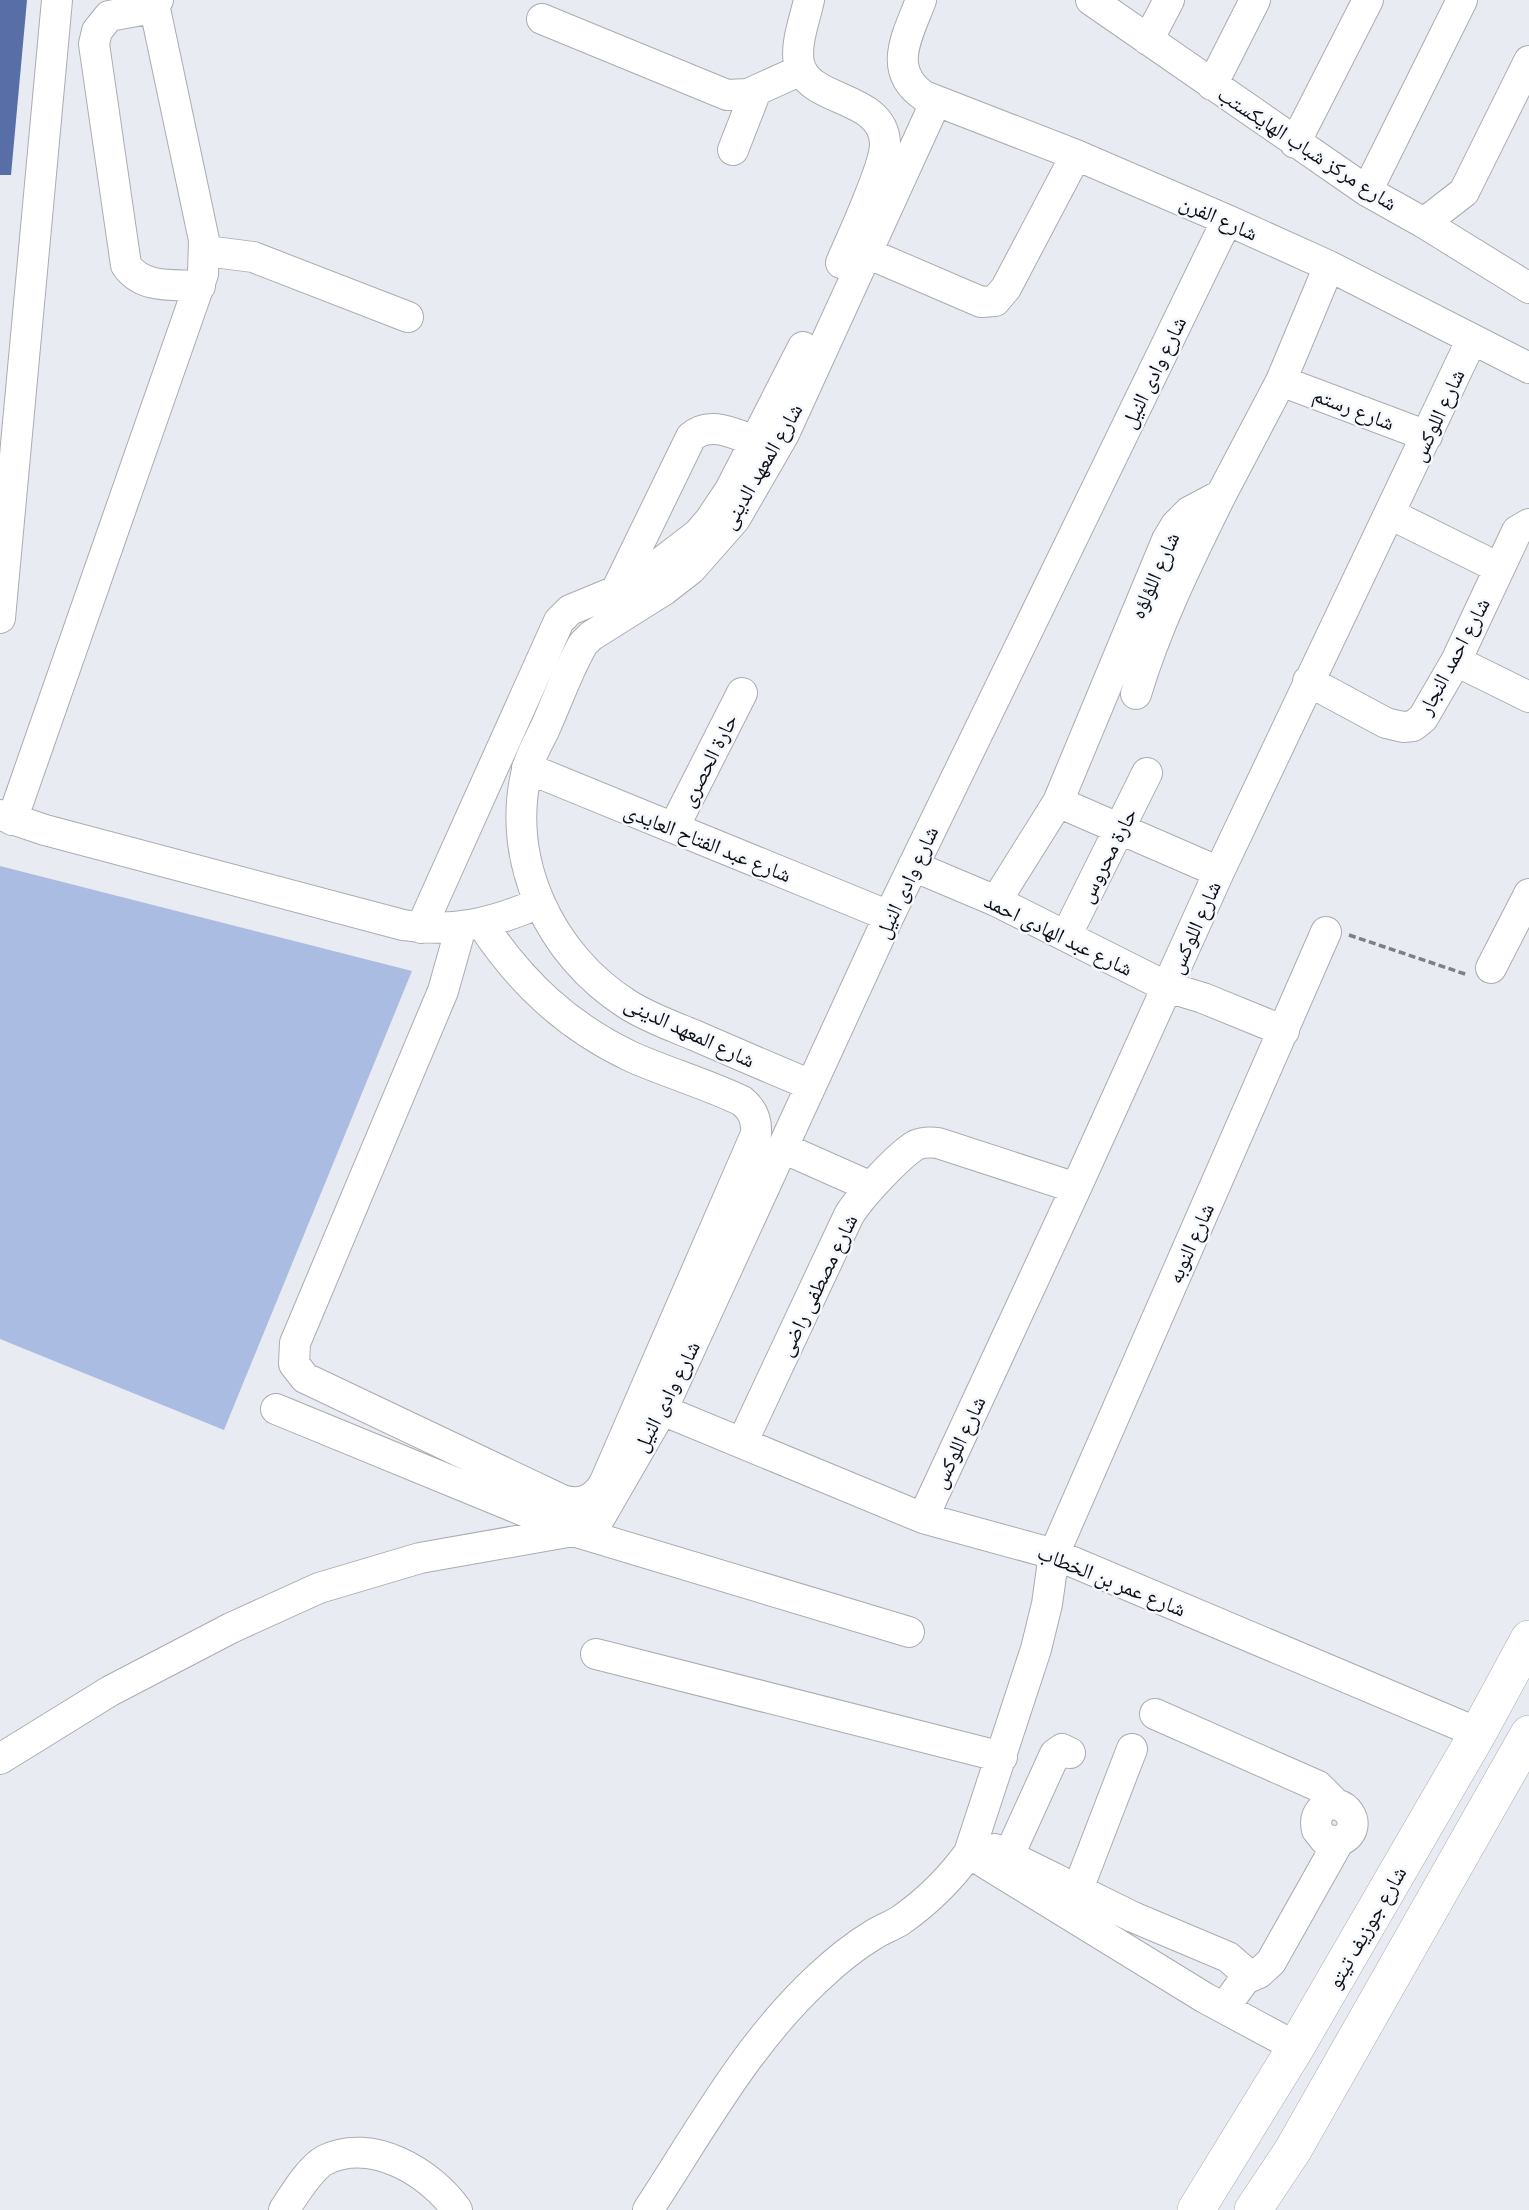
<svg xmlns="http://www.w3.org/2000/svg" width="1529" height="2210" font-family="'Titillium Web','Noto Naskh Arabic',sans-serif">
<rect width="100%" height="100%" fill="#e8ebf1"/>
<path fill="#abbce3" d="M 0,866 L 412,971 L 224,1430 L 0,1339 Z"/>
<path fill="#576ea7" d="M 0,0 L 27,0 L 11,175 L 0,175 Z"/>
<g fill="none" stroke-linecap="round" stroke-linejoin="round">
<defs>
<path id="minor" d="M 158,0 L 142,10 L 109,16 L 97,31 L 94,44 L 126,265 C 143,290 174,284 200,286
M 809,0 C 805,19 795,44 799,63 C 808,104 883,94 885,143 C 886,165 851,239 841,263
M 921,0 C 908,35 886,70 924,96 L 1076,155 L 1227,220 L 1329,266 L 1529,368
M 1091,0 L 1367,191 L 1424,223 L 1529,288
M 542,19 L 727,95 L 748,94 L 801,70
M 1148,40 L 1169,0
M 1212,85 L 1255,0
M 1295,143 L 1368,0
M 733,150 L 756,91
M 1367,191 L 1462,0
M 1424,223 L 1464,192 L 1529,61
M 206,251 L 253,257 L 408,317
M 867,253 L 981,302 L 995,301 L 1006,288 L 1076,155
M 1281,381 L 1427,436
M 1390,514 L 1499,568
M 616,591 L 691,437 C 710,420 734,434 755,441
M 0,618 L 57,0
M 1456,661 L 1529,697
M 1308,681 L 1386,723 L 1403,727 L 1413,726 L 1423,718 L 1456,661 L 1517,531 L 1529,524
M 1136,694 C 1157,624 1189,560 1221,495
M 527,768 L 889,916
M 1058,802 L 1219,872
M 0,815 L 45,830 L 403,925 C 452,933 494,923 539,903
M 12,820 L 203,274 L 204,240 L 154,4
M 674,827 L 742,693
M 913,866 L 996,901 L 1167,987 L 1203,998 L 1284,1031
M 996,901 L 1058,802 L 1167,540 L 1176,525 L 1189,512 L 1221,495 L 1281,381 L 1329,266
M 461,927 L 443,991 L 295,1343 L 294,1364 L 305,1378 L 562,1500 C 580,1506 594,1500 604,1484 L 756,1134 C 757,1120 753,1110 742,1101 C 707,1084 668,1073 632,1057 C 568,1027 521,983 482,924
M 421,928 L 559,621 L 570,610 L 616,591 L 650,571 L 698,534 L 710,520 L 730,490 L 803,347
M 1066,936 L 1147,773
M 1491,968 L 1529,894
M 811,1085 C 772,1069 733,1052 694,1035 C 672,1026 647,1017 627,1004 C 550,955 505,861 527,770 C 530,755 540,740 546,726 C 558,699 568,670 583,644 L 591,636 L 664,590 L 691,569 L 735,519 L 784,434 L 936,101
M 783,1148 L 871,1187
M 276,1409 L 573,1531 L 598,1521 L 662,1410 L 889,916 L 1227,220
M 662,1410 L 923,1518 L 1054,1554 L 1478,1733
M 742,1443 L 849,1215 C 860,1197 899,1155 916,1145 C 923,1142 931,1142 938,1143 L 1076,1188
M 923,1518 L 1076,1188 L 1219,872 L 1472,339
M 596,1654 L 1002,1757
M 1155,1714 L 1318,1786 L 1337,1805
M 0,1759 L 110,1691 L 231,1628 L 319,1588 L 420,1558 L 573,1531 L 909,1632
M 995,1849 L 1133,1917 L 1228,1957 L 1244,1971 L 1245,1979 L 1224,2008
M 969,1853 L 1205,1998 L 1296,2047
M 1009,1855 L 1055,1754 L 1062,1749 L 1070,1753
M 1078,1889 L 1132,1749
M 1245,1979 L 1259,1973 L 1271,1962 L 1339,1841 C 1369,1829 1343,1791 1322,1809 C 1316,1815 1315,1822 1317,1830 L 1325,1840 L 1339,1841
M 284,2210 C 294,2195 310,2168 325,2160 C 372,2137 430,2172 457,2210
M 648,2210 C 701,2129 747,2044 818,1978 C 835,1962 853,1947 873,1935 C 882,1929 892,1926 901,1920 C 928,1901 950,1879 969,1853 L 1036,1649 L 1047,1604 L 1054,1554 L 1326,932"/>
<path id="major" d="M 1196,2210 L 1296,2047 L 1478,1733 L 1529,1639
M 1253,2210 L 1293,2150 L 1529,1734"/>
</defs>
<use href="#minor" stroke="#aaacb2" stroke-width="32"/>
<use href="#major" stroke="#aaacb2" stroke-width="38"/>
<path stroke="#7d7f83" stroke-width="3.5" stroke-dasharray="7 3.5" stroke-linecap="butt" d="M 1349,935 L 1468,975"/>
<use href="#minor" stroke="#fff" stroke-width="30"/>
<use href="#major" stroke="#fff" stroke-width="37"/>
</g>
<g text-anchor="middle" dominant-baseline="central" stroke-width="5" stroke-linejoin="round" paint-order="stroke">
<g font-size="21" fill="#0d0e10" stroke="#f5f8fe">
<text transform="translate(1308 148) rotate(33)">شارع مركز شباب الهايكستب</text>
<text transform="translate(1219 217) rotate(24)">شارع الفرن</text>
<text transform="translate(1153 372) rotate(-64)">شارع وادى النيل</text>
<text transform="translate(1354 408) rotate(21)">شارع رستم</text>
<text transform="translate(1437 415) rotate(-65)">شارع اللوكس</text>
<text transform="translate(761 466) rotate(-60)">شارع المعهد الدينى</text>
<text transform="translate(1154 575) rotate(-66)">شارع اللؤلؤه</text>
<text transform="translate(1453 656) rotate(-62)">شارع احمد النجار</text>
<text transform="translate(708 760) rotate(-63)">حارة الحصرى</text>
<text transform="translate(708 842) rotate(22)">شارع عبد الفتاح العايدى</text>
<text transform="translate(1107 855) rotate(-63)">حارة محروس</text>
<text transform="translate(906 882) rotate(-65)">شارع وادى النيل</text>
<text transform="translate(1194 927) rotate(-66)">شارع اللوكس</text>
<text transform="translate(1059 934) rotate(26)">شارع عبد الهادى احمد</text>
<text transform="translate(690 1031) rotate(25)">شارع المعهد الدينى</text>
<text transform="translate(1190 1243) rotate(-66)">شارع النوبه</text>
<text transform="translate(817 1285) rotate(-64)">شارع مصطفى راضى</text>
<text transform="translate(666 1396) rotate(-63)">شارع وادى النيل</text>
<text transform="translate(958 1442) rotate(-65)">شارع اللوكس</text>
<text transform="translate(1112 1580) rotate(22)">شارع عمر بن الخطاب</text>
<text transform="translate(1366 1927) rotate(-60)">شارع جوزيف تيتو</text>
</g>
</g>
</svg>
